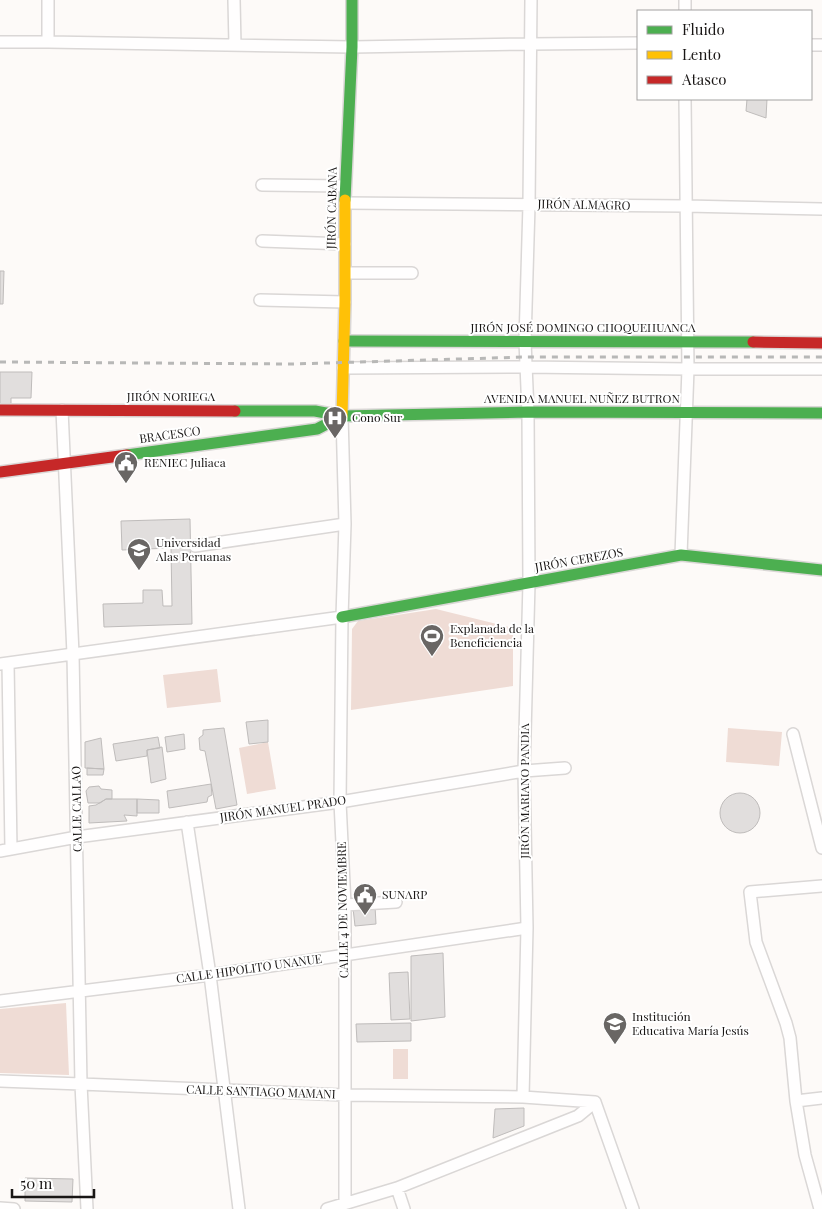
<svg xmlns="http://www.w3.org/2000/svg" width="822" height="1209" font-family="'Playfair Display',serif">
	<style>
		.green { fill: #efdcd5 }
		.building { fill: #e1dedd; stroke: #bfbcbb }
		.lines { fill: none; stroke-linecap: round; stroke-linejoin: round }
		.street-casing { stroke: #dad7d6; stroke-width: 14 }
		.fast-casing { stroke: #dad7d6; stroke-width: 14 }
		.slow-casing { stroke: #dad7d6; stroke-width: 14 }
		.jam-casing { stroke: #dad7d6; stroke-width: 14 }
		.street { stroke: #fffefe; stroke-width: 11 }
		.fast { stroke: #4caf50; stroke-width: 11 }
		.slow { stroke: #ffc107; stroke-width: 11 }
		.jam { stroke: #c62828; stroke-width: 11 }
		.rail { stroke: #b8b8b7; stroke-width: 3; stroke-dasharray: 6 6; stroke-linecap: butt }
		.labels { text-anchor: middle; stroke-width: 4; stroke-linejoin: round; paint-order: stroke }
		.street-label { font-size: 12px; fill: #191615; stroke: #fff }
		.poi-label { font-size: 12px; fill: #191615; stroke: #fff; text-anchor: start }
	</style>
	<rect width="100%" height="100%" fill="#fdfaf8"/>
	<path class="green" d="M 436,609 L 513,628 L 513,686 L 351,710 L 352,629 L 358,621 Z
		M 217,669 L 221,702 L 167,708 L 163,675 Z
		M 728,728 L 782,732 L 779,766 L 726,762 Z
		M 268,742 L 276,789 L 247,794 L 239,748 Z
		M 66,1003 L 69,1075 L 0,1073 L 0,1009 Z
		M 393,1049 L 408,1049 L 408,1079 L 393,1079 Z"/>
	<path class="building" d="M 747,99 L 767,99 L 766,118 L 746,111 Z
		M 0,271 L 4,271 L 3,304 L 0,304 Z
		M 0,372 L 32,372 L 31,398 L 11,398 L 11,404 L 0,404 Z
		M 190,519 L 192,624 L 104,627 L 103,604 L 143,603 L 143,590 L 162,590 L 163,606 L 172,606 L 171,548 L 122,550 L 121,521 Z
		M 268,720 L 268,742 L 249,744 L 246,722 Z
		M 224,728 L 237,805 L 216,809 L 205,751 L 200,750 L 199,738 L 203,735 L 203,730 Z
		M 184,734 L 185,749 L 167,752 L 165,737 Z
		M 158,737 L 160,748 L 147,750 L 147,756 L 116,761 L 113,744 Z
		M 101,738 L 104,769 L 85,768 L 85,742 Z
		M 162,747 L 166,779 L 151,783 L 147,750 Z
		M 87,768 L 104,769 L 103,775 L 87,775 Z
		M 211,784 L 212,795 L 208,797 L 207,802 L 169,808 L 167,791 Z
		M 99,786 L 101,789 L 112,790 L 112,799 L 106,799 L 100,803 L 88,803 L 86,791 L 89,787 Z
		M720 813a20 20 0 1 1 40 0a20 20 0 1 1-40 0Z
		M 106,799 L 137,799 L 137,816 L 124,815 L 127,821 L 89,823 L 89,806 L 96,805 Z
		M 137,799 L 159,800 L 159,813 L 137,813 Z
		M 375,906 L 376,924 L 355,926 L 353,908 Z
		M 443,953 L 445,1017 L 411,1021 L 411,956 Z
		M 408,972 L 410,1019 L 391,1020 L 389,973 Z
		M 411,1023 L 411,1041 L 357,1042 L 356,1024 Z
		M 524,1108 L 524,1126 L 493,1138 L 495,1109 Z
		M 25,1178 L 73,1179 L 72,1202 L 25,1201 Z"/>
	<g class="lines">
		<g class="street-casing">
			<path id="street" d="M 48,0 L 48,42
				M 234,0 L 235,45
				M 685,11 L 685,0
				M 0,42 L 48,42 L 352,47 L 530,44 L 638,43
				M 811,45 L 822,45
				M 262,185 L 345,186
				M 345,203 L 686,206 L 822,209
				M 262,241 L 345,244
				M 346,273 L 412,273
				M 260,300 L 345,302
				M 343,368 L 526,367 L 688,369 L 822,369
				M 62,410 L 73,654 L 81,1084 L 87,1209
				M 342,416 L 345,524 L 342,617 L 340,802 L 345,905 L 345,1203
				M 195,546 L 345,524
				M 681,555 L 688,369 L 685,99
				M 8,663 L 11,849
				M 0,664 L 342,617
				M 793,734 L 822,848
				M 187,822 L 210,975 L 239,1209
				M 0,851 L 77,837 L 340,802 L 524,771 L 565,768
				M 345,905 L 396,902
				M 0,1001 L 210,975 L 527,928
				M 0,1081 L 81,1084 L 344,1095 L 523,1097 L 595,1102
				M 523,1097 L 527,928 L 524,771 L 529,583 L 528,412 L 525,341 L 529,205 L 531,0
				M 796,1101 L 822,1098
				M 595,1102 L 633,1209
				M 397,1188 L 404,1209
				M 0,1208 L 14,1209
				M 327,1209 L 397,1188 L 578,1116 L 595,1102
				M 820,1209 L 805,1155 L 796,1101 L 790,1038 L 786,1023 L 756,942 L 750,892 L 822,886"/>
		</g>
		<g class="fast-casing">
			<path id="fast" d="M 345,200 L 352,47 L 352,0
				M 344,341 L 753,342
				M 235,411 L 315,411 L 342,416 L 528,412 L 822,413
				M 127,455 L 317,429 L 342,416
				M 342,617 L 681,555 L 822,570"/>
		</g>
		<g class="slow-casing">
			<path id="slow" d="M 342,416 L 345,302 L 345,200"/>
		</g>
		<g class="jam-casing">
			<path id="jam" d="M 753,342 L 822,343
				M 0,410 L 235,411
				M 0,472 L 127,455"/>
		</g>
		<use href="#street" class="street"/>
		<use href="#fast" class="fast"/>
		<use href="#slow" class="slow"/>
		<use href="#jam" class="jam"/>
		<path class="rail" d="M 0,362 L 293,364 L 526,357 L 822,357"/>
	</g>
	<defs>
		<g id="hospital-pin" transform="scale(1.25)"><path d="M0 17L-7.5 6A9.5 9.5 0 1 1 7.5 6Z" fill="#696664" stroke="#fff"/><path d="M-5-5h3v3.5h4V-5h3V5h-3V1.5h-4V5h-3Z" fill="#fff"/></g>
		<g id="civic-pin" transform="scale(1.25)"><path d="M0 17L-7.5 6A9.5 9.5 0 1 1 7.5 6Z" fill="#696664" stroke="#fff"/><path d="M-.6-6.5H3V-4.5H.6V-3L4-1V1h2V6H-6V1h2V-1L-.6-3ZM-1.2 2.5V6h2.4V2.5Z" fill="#fff"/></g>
		<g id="university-pin" transform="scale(1.25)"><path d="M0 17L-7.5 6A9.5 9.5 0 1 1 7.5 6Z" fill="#696664" stroke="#fff"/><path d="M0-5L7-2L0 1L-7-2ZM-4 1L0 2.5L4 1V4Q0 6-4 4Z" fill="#fff"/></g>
		<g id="stadium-pin" transform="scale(1.25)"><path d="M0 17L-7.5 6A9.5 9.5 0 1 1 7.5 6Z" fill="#696664" stroke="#fff"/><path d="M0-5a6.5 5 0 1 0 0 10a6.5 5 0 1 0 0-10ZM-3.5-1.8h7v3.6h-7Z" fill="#fff"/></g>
		<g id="school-pin" transform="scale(1.25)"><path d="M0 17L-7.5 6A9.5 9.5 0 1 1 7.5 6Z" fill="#696664" stroke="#fff"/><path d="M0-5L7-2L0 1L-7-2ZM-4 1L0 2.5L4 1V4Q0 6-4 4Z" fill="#fff"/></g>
	</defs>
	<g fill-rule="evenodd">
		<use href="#hospital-pin" x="335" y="418"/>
		<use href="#civic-pin" x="126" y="463"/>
		<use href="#university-pin" x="139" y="550"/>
		<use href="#stadium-pin" x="432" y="636"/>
		<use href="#civic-pin" x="365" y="895"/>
		<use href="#school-pin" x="615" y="1024"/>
	</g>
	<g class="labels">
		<g class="street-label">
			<text transform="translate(584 205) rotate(1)" y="4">JIRÓN ALMAGRO</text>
			<text transform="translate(332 208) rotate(-89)" y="4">JIRÓN CABANA</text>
			<text x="583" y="332">JIRÓN JOSÉ DOMINGO CHOQUEHUANCA</text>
			<text x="171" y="401">JIRÓN NORIEGA</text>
			<text x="582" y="403">AVENIDA MANUEL NUÑEZ BUTRON</text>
			<text transform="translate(170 435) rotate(-8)" y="4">BRACESCO</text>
			<text transform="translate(579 560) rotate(-10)" y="4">JIRÓN CEREZOS</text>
			<text transform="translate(525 791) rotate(-90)" y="4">JIRÓN MARIANO PANDIA</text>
			<text transform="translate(77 809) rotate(-91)" y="4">CALLE CALLAO</text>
			<text transform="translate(283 809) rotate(-8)" y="4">JIRÓN MANUEL PRADO</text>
			<text transform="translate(343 910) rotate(-91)" y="4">CALLE 4 DE NOVIEMBRE</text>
			<text transform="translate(249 969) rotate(-8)" y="4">CALLE HIPOLITO UNANUE</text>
			<text transform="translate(261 1092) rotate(2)" y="4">CALLE SANTIAGO MAMANI</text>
		</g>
		<g class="poi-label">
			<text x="352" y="422">Cono Sur</text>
			<text x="144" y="467">RENIEC Juliaca</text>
			<text x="156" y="547">Universidad<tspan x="156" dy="14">Alas Peruanas</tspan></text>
			<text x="450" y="633">Explanada de la<tspan x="450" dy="14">Beneficiencia</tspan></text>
			<text x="382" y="899">SUNARP</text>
			<text x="632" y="1021">Institución<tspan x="632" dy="14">Educativa María Jesús</tspan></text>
		</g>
	</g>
	<rect x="637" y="10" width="175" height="90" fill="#ffffff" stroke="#a3a2a1"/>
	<rect x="647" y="26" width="25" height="8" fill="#4caf50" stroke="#a3a2a1"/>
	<text x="682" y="35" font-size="15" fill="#191615">Fluido</text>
	<rect x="647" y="51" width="25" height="8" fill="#ffc107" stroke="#a3a2a1"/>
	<text x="682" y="60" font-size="15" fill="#191615">Lento</text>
	<rect x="647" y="76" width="25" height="8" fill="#c62828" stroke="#a3a2a1"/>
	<text x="682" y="85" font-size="15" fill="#191615">Atasco</text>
	<path d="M12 1189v8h82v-8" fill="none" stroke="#191615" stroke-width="2.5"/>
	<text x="20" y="1189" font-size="15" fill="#191615" stroke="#ffffff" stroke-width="4" paint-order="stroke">50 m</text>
</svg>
